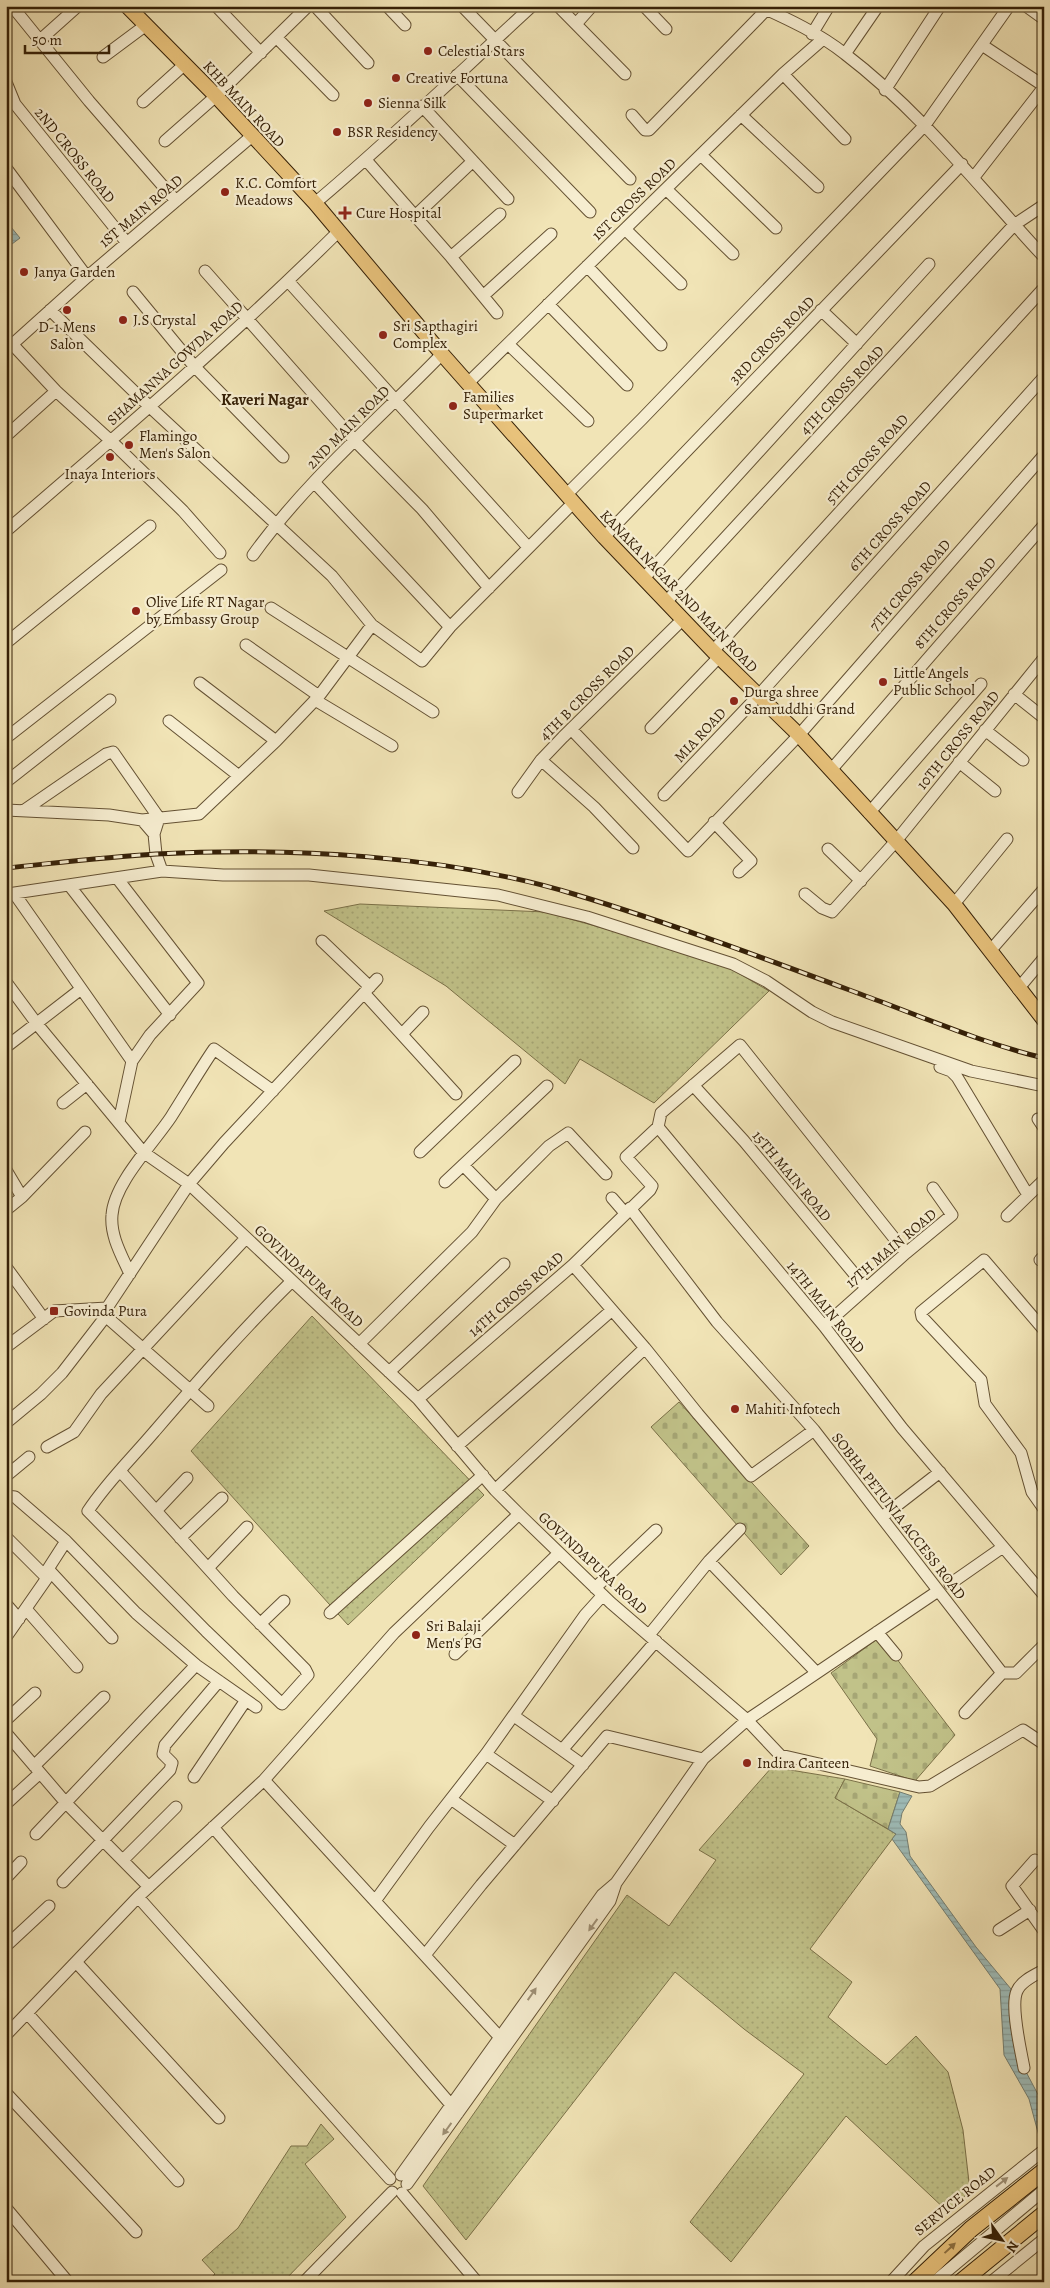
<svg xmlns="http://www.w3.org/2000/svg" width="1050" height="2288" font-family="Alegreya,serif">
	<style>
		.green { fill: url(#green-dots); stroke: #7b7148 }
		.cemetery { fill: url(#cemetery-stones); stroke: #7b7148 }
		.water { fill: url(#water-rules); stroke: #747e71 }
		.lines { fill: none; stroke-linecap: round; stroke-linejoin: round }
		.minor-casing { stroke: #645133; stroke-width: 13 }
		.major-casing { stroke: #352007; stroke-width: 16 }
		.highway-casing { stroke: #352007; stroke-width: 18 }
		.minor { stroke: #f6edd0; stroke-width: 11 }
		.major { stroke: #e8c27b; stroke-width: 14 }
		.highway { stroke: #e8c27b; stroke-width: 16 }
		.rail-casing { stroke: #352007; stroke-width: 5 }
		.rail { stroke: #f6edd0; stroke-width: 3; stroke-dasharray: 9; stroke-linecap: butt }
		.oneway { fill: #9f9176 }
		.oneway2 { fill: #8e7141 }
		.poi-dot { fill: #8f2418; stroke: #f6edd0; stroke-width: 2 }
		.labels { text-anchor: middle; stroke-width: 4.5; stroke-linejoin: round; paint-order: stroke }
		.poi-label { font-size: 15px; fill: #352007; stroke: #f6edd0; text-anchor: start }
		.street-label { font-size: 15px; fill: #352007; stroke: #f6edd0 }
		.neighbourhood-label { font-size: 16px; font-weight: bold; fill: #352007; stroke: #f6edd0 }
	</style>
	<defs>
		<pattern id="green-dots" width="8" height="8" patternUnits="userSpaceOnUse" patternTransform="scale(1.25)"><rect width="8" height="8" fill="#c1c289"/><path d="M2 2h.1M6 6h.1" fill="none" stroke="#a6a675" stroke-width="1.8" stroke-linecap="round"/></pattern>
		<pattern id="cemetery-stones" width="16" height="16" patternUnits="userSpaceOnUse" patternTransform="scale(1.25)"><rect width="16" height="16" fill="#c1c289"/><path d="M2 7V4a2 2 0 0 1 4 0v3zM10 15v-3a2 2 0 0 1 4 0v3z" fill="#a6a675"/></pattern>
		<pattern id="water-rules" width="6" height="5" patternUnits="userSpaceOnUse" patternTransform="scale(1.25)"><rect width="6" height="5" fill="#9ebcb8"/><path d="M0 2.5h6" fill="none" stroke="#89a19d"/></pattern>
	</defs>
	<rect width="100%" height="100%" fill="#f1e4b6"/>
	<filter id="stains"><feTurbulence type="fractalNoise" baseFrequency=".004" numOctaves="4"/><feColorMatrix values="0 0 0 0 .2 0 0 0 0 .09 0 0 0 0 .02 0 0 0 .5 -.17"/></filter>
	<radialGradient id="worn" r=".72"><stop offset=".6" stop-color="#630" stop-opacity="0"/><stop offset="1" stop-color="#630" stop-opacity=".3"/></radialGradient>
	<path class="green" d="M 360,904 L 545,912 L 714,959 L 769,991 L 654,1103 L 580,1059 L 565,1084 L 446,986 L 324,911 Z
		M 312,1316 L 484,1495 L 348,1625 L 191,1451 Z
		M 772,1767 L 845,1779 L 835,1798 L 896,1834 L 810,1949 L 852,1982 L 828,2017 L 886,2065 L 916,2036 L 948,2072 L 963,2130 L 970,2191 L 948,2212 L 846,2116 L 731,2262 L 690,2222 L 804,2074 L 744,2029 L 675,1972 L 466,2240 L 423,2186 L 627,1895 L 669,1926 L 716,1860 L 699,1850 Z
		M 321,2124 L 334,2139 L 305,2164 L 346,2217 L 283,2282 L 206,2282 L 215,2274 L 202,2260 L 238,2228 L 291,2146 L 307,2146 Z"/>
	<path class="cemetery" d="M 679,1402 L 809,1546 L 781,1575 L 651,1427 Z
		M 880,1637 L 955,1735 L 915,1781 L 870,1766 L 877,1739 L 831,1673 Z
		M 845,1779 L 900,1792 L 888,1829 L 835,1798 Z"/>
	<path class="water" d="M 6,221 L 20,238 L 8,247 L 6,244 Z
		M 900,1792 L 912,1796 L 902,1813 L 900,1824 L 906,1832 L 910,1856 L 976,1947 L 1011,1989 L 1016,2053 L 1042,2102 L 1044,2139 L 1040,2140 L 1029,2099 L 1004,2055 L 1000,1989 L 892,1839 L 896,1834 L 888,1829 Z"/>
	<g class="lines">
		<g class="minor-casing">
			<path id="minor" d="M 12,6 L 89,101 L 176,201
				M 216,6 L 261,53
				M 315,6 L 368,63
				M 387,6 L 405,25
				M 462,6 L 630,179
				M 558,6 L 625,74
				M 644,6 L 666,29
				M 759,6 C 788,19 820,34 845,54 C 921,112 979,187 1044,257
				M 1026,6 L 1044,19
				M 576,24 L 592,6
				M 812,34 L 829,6
				M 277,38 L 333,95
				M 40,40 L 78,6
				M 982,45 L 1044,86
				M 845,54 L 878,6
				M 103,57 L 146,25
				M 783,74 L 845,139
				M 457,75 L 590,212
				M 6,82 L 15,104 L 127,243
				M 885,90 L 940,6
				M 143,102 L 185,64
				M 422,106 L 508,199
				M 632,115 L 645,130 L 649,130 L 770,6
				M 741,115 L 818,187
				M 165,141 L 216,96 L 308,6
				M 701,155 L 776,228
				M 366,160 L 451,257 L 497,313
				M 6,168 L 87,277
				M 974,177 L 1044,87
				M 666,189 L 733,254
				M 315,203 C 390,140 460,72 532,6
				M 415,216 L 473,161
				M 625,229 L 681,284
				M 451,257 L 500,214
				M 587,266 L 661,345
				M 205,271 L 356,442 L 422,509 L 489,588
				M 288,281 L 528,547
				M 133,292 L 194,366 L 283,457
				M 483,296 L 551,234
				M 548,304 L 627,385
				M 50,310 L 150,407 L 332,576 L 372,625 L 422,661 L 450,627 L 573,503
				M 821,310 L 857,344
				M 508,344 L 588,421
				M 13,345 L 56,391 L 111,441 L 183,511 L 220,553
				M 6,350 L 87,277 L 252,136
				M 468,383 L 783,74 L 823,39
				M 6,436 L 56,391
				M 314,482 L 450,627
				M 566,495 L 642,419 L 925,125 L 1009,6
				M 6,531 C 119,434 232,337 338,232
				M 604,537 L 962,164
				M 253,555 C 306,481 379,419 442,354
				M 644,578 L 929,264
				M 666,602 L 1014,225 L 1044,205
				M 271,608 L 433,712
				M 6,643 L 150,526
				M 246,645 L 319,696
				M 713,651 L 1044,288
				M 200,683 L 276,741
				M 1014,694 L 1044,718
				M 315,700 L 392,746
				M 169,721 L 239,776
				M 651,728 L 719,657
				M 571,729 L 688,851 L 799,735 L 1044,455
				M 985,730 L 1023,760
				M 6,738 L 221,570
				M 541,760 L 594,807 L 633,848
				M 959,762 L 995,791
				M 831,770 L 1044,525
				M 6,782 L 110,700
				M 518,792 L 541,760 L 563,737 L 683,619
				M 664,795 L 758,696 L 1044,377
				M 6,810 L 109,815 L 142,820 L 199,814 L 276,741 L 319,696 L 372,625
				M 23,811 L 106,754 L 113,752 L 159,818 L 154,834 L 142,820
				M 869,813 L 981,684
				M 714,822 L 751,861 L 739,872
				M 828,849 L 861,881
				M 162,871 L 223,875 L 309,875 L 498,895 L 587,917 L 733,964 L 766,981 L 812,1012 L 832,1022 L 971,1071 L 1044,1086
				M 117,878 L 198,983 L 150,1035 L 132,1061
				M 69,885 L 170,1015
				M 14,893 L 132,1061 L 119,1122
				M 8,894 L 162,871 L 156,854 L 154,834
				M 805,894 L 822,908 L 832,912 L 896,841 L 1044,658
				M 954,904 L 1007,839
				M 322,941 L 370,987
				M 990,951 L 1044,889
				M 6,982 L 37,1024 L 143,1152 L 189,1184 L 418,1399 L 495,1490 L 519,1514 L 611,1603 L 747,1720 L 780,1755 L 919,1787 L 930,1786 L 1023,1730 L 1044,1744
				M 1018,989 L 1044,958
				M 364,993 L 456,1094
				M 402,1034 L 423,1012
				M 6,1047 L 81,989
				M 940,1067 L 951,1071 L 957,1077 L 1028,1195
				M 693,1085 L 744,1141 L 866,1288
				M 63,1103 L 87,1084
				M 1038,1119 L 1044,1128
				M 658,1127 L 661,1113 L 740,1045 L 906,1253
				M 420,1152 L 515,1061
				M 463,1165 L 496,1199
				M 6,1170 L 22,1197
				M 445,1182 L 547,1086
				M 612,1198 L 625,1213
				M 630,1208 L 717,1322 L 814,1430
				M 6,1210 L 22,1197 L 85,1132
				M 1007,1216 L 1044,1180
				M 1040,1260 L 1044,1256
				M 573,1265 L 645,1348
				M 6,1267 L 44,1319
				M 130,1274 C 122,1256 110,1236 112,1215 C 114,1183 153,1144 171,1117 C 185,1095 199,1071 214,1049 L 273,1091
				M 101,1312 L 208,1406
				M 824,1326 L 906,1253 L 952,1215 L 933,1188
				M 1044,1330 L 984,1260 L 921,1312 L 922,1317 L 981,1380 L 985,1404 L 1021,1453 L 1032,1492 L 1044,1509
				M 359,1344 L 472,1232 L 496,1199 L 549,1146 L 568,1133 L 606,1174
				M 6,1347 L 54,1311 L 107,1308 L 189,1184 L 224,1143 L 377,979
				M 389,1372 L 504,1264
				M 418,1399 L 573,1265 L 650,1190 L 652,1186 L 626,1157 L 658,1127 L 824,1326 L 902,1428 L 1044,1595
				M 6,1423 L 41,1394 L 62,1373 L 106,1316
				M 457,1446 L 612,1310
				M 47,1447 L 74,1432 L 101,1394 L 246,1238
				M 120,1471 L 233,1596 L 305,1669 L 308,1675 L 282,1704 L 206,1631 L 88,1511 C 107,1482 132,1458 154,1432 C 199,1380 243,1329 292,1281
				M 6,1476 L 29,1457
				M 495,1490 L 645,1348 L 698,1414 L 751,1476 L 814,1430 L 1002,1673 L 1016,1673 L 1044,1645
				M 6,1496 L 15,1497 L 66,1541 L 136,1613 L 196,1665
				M 156,1511 L 187,1478
				M 882,1517 L 940,1472
				M 6,1537 L 47,1578
				M 180,1538 L 222,1498
				M 709,1561 L 740,1529
				M 208,1568 L 247,1527
				M 48,1569 L 112,1638
				M 950,1584 L 1003,1547
				M 595,1588 L 656,1530
				M 6,1604 L 19,1619
				M 26,1609 L 77,1667
				M 330,1613 L 483,1475
				M 260,1624 L 284,1601
				M 877,1632 L 896,1655
				M 649,1635 L 709,1561 L 816,1672
				M 6,1637 L 47,1578 L 48,1569 L 66,1541
				M 455,1654 L 559,1553
				M 965,1713 L 1002,1673
				M 514,1716 L 562,1750 L 656,1641
				M 6,1720 L 35,1693
				M 6,1733 L 66,1803 L 149,1887
				M 562,1750 L 583,1765
				M 486,1754 L 553,1801
				M 34,1766 L 104,1697
				M 194,1777 L 246,1700
				M 264,1780 L 506,2044
				M 451,1799 L 515,1845
				M 6,1804 L 40,1773
				M 213,1827 L 458,2113
				M 36,1834 L 196,1665 L 256,1707
				M 123,1860 L 176,1807
				M 1035,1860 L 1012,1886 L 1044,1931
				M 6,1878 L 21,1862
				M 63,1882 L 170,1770 L 172,1763 L 163,1754 L 165,1745 L 219,1681
				M 138,1897 L 390,2179
				M 375,1901 L 429,1827 L 486,1754 L 585,1615 L 603,1595
				M 999,1930 L 1030,1910
				M 6,1946 L 49,1906
				M 425,1955 L 481,1885 L 607,1736 L 703,1759
				M 76,1962 L 219,2118
				M 27,2013 L 178,2181
				M 6,2035 L 138,1897 L 264,1780 L 394,1633 L 519,1514
				M 1024,2068 C 1021,2051 1010,2006 1017,1991 C 1021,1981 1035,1975 1044,1970
				M 6,2093 L 136,2232
				M 401,2175 L 602,1895 L 616,1883
				M 407,2184 L 610,1901 L 616,1883 L 703,1759 L 747,1720 L 938,1591
				M 402,2193 L 477,2282
				M 6,2208 L 68,2282
				M 304,2282 L 392,2192
				M 891,2282 L 924,2246 L 1044,2150
				M 934,2282 L 1044,2190
				M 991,2282 L 1044,2239"/>
		</g>
		<g class="major-casing">
			<path id="major" d="M 127,6 L 216,96 L 315,203 L 442,354 L 604,537 L 713,651 L 799,735 L 954,904 L 1044,1020"/>
		</g>
		<g class="highway-casing">
			<path id="highway" d="M 915,2282 L 971,2229 L 1044,2171
				M 961,2282 L 1044,2214"/>
		</g>
		<use href="#minor" class="minor"/>
		<use href="#major" class="major"/>
		<use href="#highway" class="highway"/>
		<g class="rail-casing">
			<path id="rail" d="M 6,868 C 56,863 106,857 156,854 C 290,847 448,855 577,895 C 676,925 774,962 871,998 C 928,1019 985,1044 1044,1058"/>
		</g>
		<use href="#rail" class="rail"/>
	</g>
	<defs><path id="oneway-solid" d="M-6-.8H1V-3.2L6.5 0L1 3.2V.8H-6Z" transform="scale(1.25)"/></defs>
	<g class="oneway">
		<use href="#oneway-solid" transform="translate(593 1925) rotate(126)"/>
		<use href="#oneway-solid" transform="translate(532 1994) rotate(-55)"/>
		<use href="#oneway-solid" transform="translate(447 2129) rotate(126)"/>
		<use href="#oneway-solid" transform="translate(1002 2182) rotate(-38)"/>
	</g>
	<use class="oneway2" href="#oneway-solid" transform="translate(950 2248) rotate(-43)"/>
	<g class="poi-dot">
		<circle cx="428" cy="51" r="5"/>
		<circle cx="396" cy="78" r="5"/>
		<circle cx="368" cy="103" r="5"/>
		<circle cx="337" cy="132" r="5"/>
		<circle cx="225" cy="192" r="5"/>
		<path d="M342.5 205.5h5v5h5v5h-5v5h-5v-5h-5v-5h5z"/>
		<circle cx="24" cy="272" r="5"/>
		<circle cx="67" cy="310" r="5"/>
		<circle cx="123" cy="320" r="5"/>
		<circle cx="383" cy="335" r="5"/>
		<circle cx="453" cy="406" r="5"/>
		<circle cx="129" cy="445" r="5"/>
		<circle cx="110" cy="457" r="5"/>
		<circle cx="136" cy="611" r="5"/>
		<circle cx="883" cy="682" r="5"/>
		<circle cx="734" cy="701" r="5"/>
		<rect x="49" y="1306" width="10" height="10" rx="2.5"/>
		<circle cx="735" cy="1409" r="5"/>
		<circle cx="416" cy="1635" r="5"/>
		<circle cx="747" cy="1763" r="5"/>
	</g>
	<g class="labels">
		<g class="poi-label">
			<text x="438" y="56">Celestial Stars</text>
			<text x="406" y="83">Creative Fortuna</text>
			<text x="378" y="108">Sienna Silk</text>
			<text x="347" y="137">BSR Residency</text>
			<text x="235" y="188">K.C. Comfort<tspan x="235" dy="17">Meadows</tspan></text>
			<text x="356" y="218">Cure Hospital</text>
			<text x="34" y="277">Janya Garden</text>
			<text x="133" y="325">J.S Crystal</text>
			<text x="393" y="331">Sri Sapthagiri<tspan x="393" dy="17">Complex</tspan></text>
			<text x="67" y="332" text-anchor="middle">D-1 Mens<tspan x="67" dy="17">Salon</tspan></text>
			<text x="463" y="402">Families<tspan x="463" dy="17">Supermarket</tspan></text>
			<text x="139" y="441">Flamingo<tspan x="139" dy="17">Men's Salon</tspan></text>
			<text x="110" y="479" text-anchor="middle">Inaya Interiors</text>
			<text x="146" y="607">Olive Life RT Nagar<tspan x="146" dy="17">by Embassy Group</tspan></text>
			<text x="893" y="678">Little Angels<tspan x="893" dy="17">Public School</tspan></text>
			<text x="744" y="697">Durga shree<tspan x="744" dy="17">Samruddhi Grand</tspan></text>
			<text x="64" y="1316">Govinda Pura</text>
			<text x="745" y="1414">Mahiti Infotech</text>
			<text x="426" y="1631">Sri Balaji<tspan x="426" dy="17">Men's PG</tspan></text>
			<text x="757" y="1768">Indira Canteen</text>
		</g>
		<g class="street-label">
			<text transform="translate(244 104) rotate(47)" y="5">KHB MAIN ROAD</text>
			<text transform="translate(75 155) rotate(51)" y="5">2ND CROSS ROAD</text>
			<text transform="translate(634 199) rotate(-44)" y="5">1ST CROSS ROAD</text>
			<text transform="translate(141 211) rotate(-40)" y="5">1ST MAIN ROAD</text>
			<text transform="translate(772 340) rotate(-46)" y="5">3RD CROSS ROAD</text>
			<text transform="translate(175 363) rotate(-42)" y="5">SHAMANNA GOWDA ROAD</text>
			<text transform="translate(842 390) rotate(-47)" y="5">4TH CROSS ROAD</text>
			<text transform="translate(348 427) rotate(-45)" y="5">2ND MAIN ROAD</text>
			<text transform="translate(867 459) rotate(-48)" y="5">5TH CROSS ROAD</text>
			<text transform="translate(890 526) rotate(-48)" y="5">6TH CROSS ROAD</text>
			<text transform="translate(910 585) rotate(-49)" y="5">7TH CROSS ROAD</text>
			<text transform="translate(679 591) rotate(46)" y="5">KANAKA NAGAR 2ND MAIN ROAD</text>
			<text transform="translate(955 603) rotate(-49)" y="5">8TH CROSS ROAD</text>
			<text transform="translate(587 693) rotate(-45)" y="5">4TH B CROSS ROAD</text>
			<text transform="translate(700 735) rotate(-47)" y="5">MIA ROAD</text>
			<text transform="translate(958 740) rotate(-51)" y="5">10TH CROSS ROAD</text>
			<text transform="translate(792 1176) rotate(50)" y="5">15TH MAIN ROAD</text>
			<text transform="translate(891 1248) rotate(-40)" y="5">17TH MAIN ROAD</text>
			<text transform="translate(309 1276) rotate(43)" y="5">GOVINDAPURA ROAD</text>
			<text transform="translate(516 1294) rotate(-41)" y="5">14TH CROSS ROAD</text>
			<text transform="translate(826 1307) rotate(51)" y="5">14TH MAIN ROAD</text>
			<text transform="translate(899 1516) rotate(52)" y="5">SOBHA PETUNIA ACCESS ROAD</text>
			<text transform="translate(593 1563) rotate(43)" y="5">GOVINDAPURA ROAD</text>
			<text transform="translate(955 2201) rotate(-39)" y="5">SERVICE ROAD</text>
		</g>
		<g class="neighbourhood-label">
			<text x="265" y="405">Kaveri Nagar</text>
		</g>
	</g>
	<rect width="1050" height="2288" fill="none" stroke="#f1e4b6" stroke-width="25"/>
	<rect x="8" y="8" width="1035" height="2273" fill="none" stroke="#352007" stroke-width="2.5"/>
	<rect x="12" y="12" width="1025" height="2263" fill="none" stroke="#352007"/>
	<g transform="translate(1002 2240) rotate(123)" stroke="#f6edd0" stroke-width="4" paint-order="stroke">
	<path d="M0-4L9 19L0 12L-9 19Z" fill="#352007"/>
	<text y="-8" font-size="14" font-weight="bold" text-anchor="middle" fill="#352007">N</text>
	</g>
	<path d="M25 45v8h84v-8" fill="none" stroke="#352007" stroke-width="2.5"/>
	<text x="32" y="45" font-size="15" fill="#352007" stroke="#f6edd0" stroke-width="4" paint-order="stroke">50 m</text>
	<rect width="100%" height="100%" filter="url(#stains)"/>
	<rect width="100%" height="100%" fill="url(#worn)"/>
</svg>
